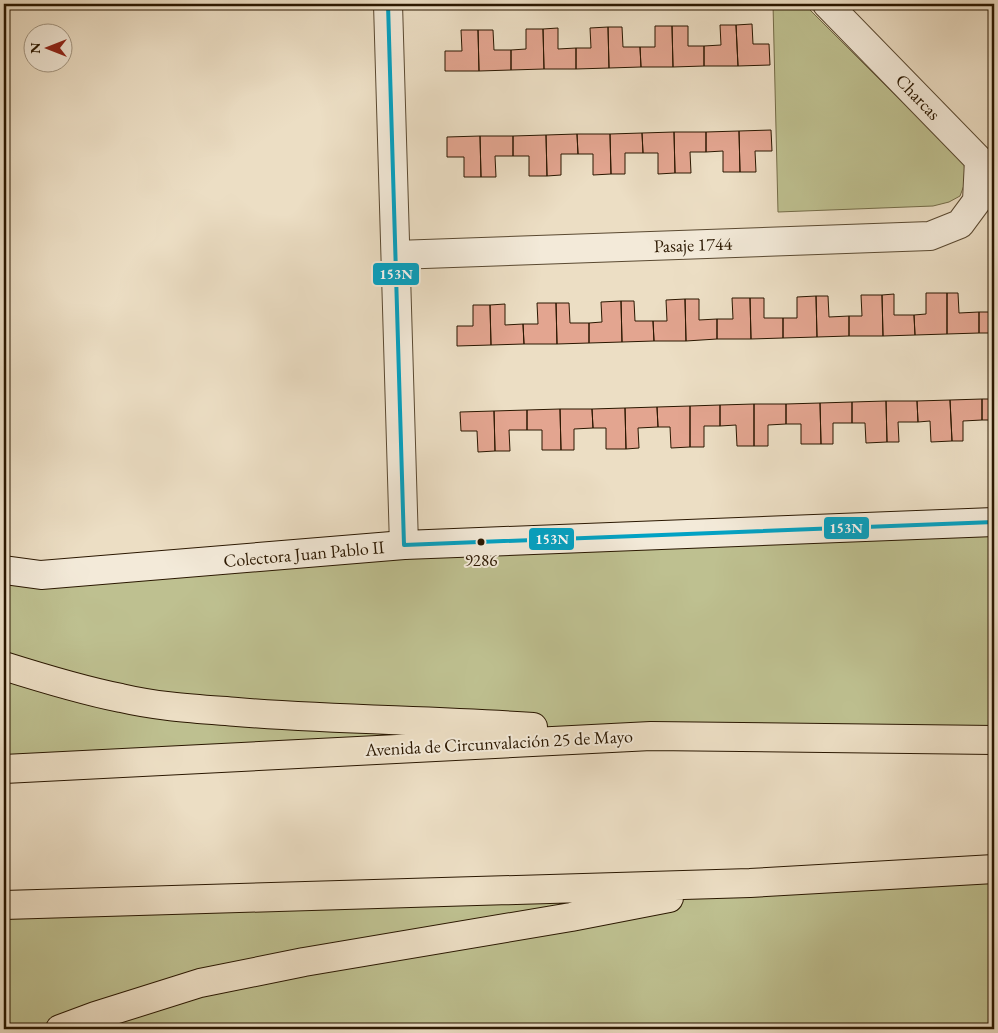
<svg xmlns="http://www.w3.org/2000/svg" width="998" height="1033" font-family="'EB Garamond',serif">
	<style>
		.green { fill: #bec090; stroke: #746c48 }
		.building { fill: #e3a590; stroke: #2a1700 }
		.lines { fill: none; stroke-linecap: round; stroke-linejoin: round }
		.street-casing { stroke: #5a4931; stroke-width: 30 }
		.secondary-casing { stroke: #2a1700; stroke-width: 30 }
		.highway-casing { stroke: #2a1700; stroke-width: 30 }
		.street { stroke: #f3ead9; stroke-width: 28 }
		.secondary { stroke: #f3ead9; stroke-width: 28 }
		.highway { stroke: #ecdec4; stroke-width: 28 }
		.bus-1-casing { stroke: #f3ead9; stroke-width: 8 }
		.bus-1 { stroke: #02a2c4; stroke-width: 4 }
		.bus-dot { fill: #2a1700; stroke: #f3ead9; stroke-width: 2 }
		.labels { text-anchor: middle; stroke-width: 4; stroke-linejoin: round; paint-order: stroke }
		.bus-label { font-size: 17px; fill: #2a1700; stroke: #f3ead9 }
		.street-label { font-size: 18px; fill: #2a1700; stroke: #f3ead9 }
		.line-badge { stroke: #f3ead9; stroke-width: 2 }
		.badge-label { font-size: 14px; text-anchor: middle; font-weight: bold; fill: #fff }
	</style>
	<rect width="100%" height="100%" fill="#ecdec4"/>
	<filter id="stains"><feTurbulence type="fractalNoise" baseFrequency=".004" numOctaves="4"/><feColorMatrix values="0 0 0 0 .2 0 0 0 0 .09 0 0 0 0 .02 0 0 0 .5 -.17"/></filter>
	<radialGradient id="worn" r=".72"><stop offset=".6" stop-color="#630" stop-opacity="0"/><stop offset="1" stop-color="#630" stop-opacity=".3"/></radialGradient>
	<path class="green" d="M 773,4 L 804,4 L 964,164 L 966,180 L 960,196 L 949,202 L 933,206 L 778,212 Z
		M 994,522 L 994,740 L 651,736 L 4,769 L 4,570 Z
		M 994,869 L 994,1029 L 4,1029 L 4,905 Z"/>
	<path class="building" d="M 752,24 L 753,44 L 769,44 L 770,65 L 738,66 L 736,25 Z
		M 720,25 L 736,25 L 738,66 L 704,66 L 704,46 L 721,45 Z
		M 655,26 L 672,26 L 673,67 L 641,67 L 640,47 L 655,47 Z
		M 672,26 L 688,26 L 688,46 L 704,46 L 704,66 L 673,67 Z
		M 608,27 L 622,27 L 623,47 L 640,47 L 641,67 L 609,68 Z
		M 608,27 L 609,68 L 576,69 L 576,48 L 591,48 L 590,28 Z
		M 558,28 L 558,49 L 576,48 L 576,69 L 544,69 L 543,29 Z
		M 526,29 L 543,29 L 544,69 L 511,70 L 511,50 L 526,49 Z
		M 461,30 L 478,30 L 479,71 L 445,71 L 445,51 L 462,51 Z
		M 478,30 L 493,30 L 494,50 L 511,50 L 511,70 L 479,71 Z
		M 771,130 L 772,151 L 755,151 L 756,172 L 740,172 L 739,131 Z
		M 739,131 L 740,172 L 723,172 L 723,151 L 706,152 L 706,132 Z
		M 674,132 L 706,132 L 706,152 L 690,152 L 691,173 L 675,173 Z
		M 674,132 L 675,173 L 658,174 L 658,153 L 643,153 L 642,133 Z
		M 642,133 L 643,153 L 625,153 L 625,174 L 611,174 L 610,134 Z
		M 577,134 L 610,134 L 611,174 L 593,175 L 593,154 L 578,154 Z
		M 577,134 L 578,154 L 561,154 L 561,175 L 547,176 L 546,135 Z
		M 546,135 L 547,176 L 529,176 L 529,156 L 513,156 L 513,136 Z
		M 480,136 L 513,136 L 513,156 L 495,156 L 496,177 L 481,177 Z
		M 480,136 L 481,177 L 464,177 L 464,157 L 447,157 L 447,137 Z
		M 990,292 L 994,292 L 994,333 L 979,333 L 979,312 L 991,312 Z
		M 926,293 L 947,293 L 947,334 L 915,335 L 914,315 L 926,314 Z
		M 947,293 L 958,293 L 959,313 L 979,312 L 979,333 L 947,334 Z
		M 894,294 L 894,315 L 914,315 L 915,335 L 883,336 L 882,295 Z
		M 861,295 L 882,295 L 883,336 L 849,336 L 849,316 L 862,316 Z
		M 816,296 L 817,337 L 783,338 L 783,318 L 797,318 L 797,297 Z
		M 816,296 L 828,296 L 829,317 L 849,316 L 849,336 L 817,337 Z
		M 732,298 L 750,298 L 751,339 L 717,339 L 717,319 L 733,319 Z
		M 750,298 L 764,298 L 764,318 L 783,318 L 783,338 L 751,339 Z
		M 685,299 L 699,299 L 699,320 L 717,319 L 717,339 L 686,341 Z
		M 685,299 L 686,341 L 654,341 L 653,321 L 667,321 L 666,300 Z
		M 621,301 L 622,342 L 589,343 L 589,323 L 602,322 L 601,302 Z
		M 621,301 L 634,301 L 635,321 L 653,321 L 654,341 L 622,342 Z
		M 537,303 L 556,303 L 557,344 L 524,344 L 523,324 L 538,324 Z
		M 556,303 L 569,303 L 570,323 L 589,323 L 589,343 L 557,344 Z
		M 505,304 L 505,325 L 523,324 L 524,344 L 491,345 L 490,305 Z
		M 473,305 L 490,305 L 491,345 L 457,346 L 457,326 L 473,326 Z
		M 982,399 L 994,399 L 994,420 L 982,420 Z
		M 982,399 L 982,420 L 963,421 L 963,441 L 952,441 L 950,400 Z
		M 950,400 L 952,441 L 931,442 L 930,421 L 918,422 L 917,401 Z
		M 886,401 L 917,401 L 918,422 L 898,422 L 899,442 L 887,442 Z
		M 886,401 L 887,442 L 866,443 L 865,423 L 852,423 L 852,402 Z
		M 852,402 L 852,423 L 833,423 L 833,444 L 821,444 L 820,403 Z
		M 820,403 L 821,444 L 801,444 L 801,424 L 786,424 L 786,404 Z
		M 754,404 L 786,404 L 786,424 L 768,425 L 768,446 L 754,446 Z
		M 754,404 L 754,446 L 737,446 L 736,425 L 720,426 L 720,405 Z
		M 720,405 L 720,426 L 704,426 L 704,447 L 690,447 L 690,406 Z
		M 690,406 L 690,447 L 671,448 L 670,427 L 658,427 L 657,407 Z
		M 657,407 L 658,427 L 638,428 L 639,448 L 626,449 L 625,408 Z
		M 625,408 L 626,449 L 606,449 L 606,428 L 593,428 L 592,409 Z
		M 560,409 L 592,409 L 593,428 L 574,429 L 574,450 L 561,450 Z
		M 560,409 L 561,450 L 542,450 L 542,430 L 527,430 L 527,410 Z
		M 527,410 L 527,430 L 509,430 L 510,451 L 495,451 L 494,411 Z
		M 494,411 L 495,451 L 478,452 L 477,431 L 461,431 L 460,412 Z"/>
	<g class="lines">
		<g class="street-casing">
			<path id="street" d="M 388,4 L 404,545
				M 396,255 L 930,236 L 960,224 L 977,201 L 979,160 L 827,4"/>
		</g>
		<g class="secondary-casing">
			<path id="secondary" d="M 4,570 L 41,575 L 404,545 L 994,522"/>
		</g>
		<g class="highway-casing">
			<path id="highway" d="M 4,666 C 42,678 81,690 121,698 C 159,707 199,709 237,712 C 336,720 434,720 533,727
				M 4,769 L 651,736 L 994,740
				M 4,905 L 750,883 L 994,869
				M 60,1029 L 95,1016 L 200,983 L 304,962 L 571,917 L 669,898"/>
		</g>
		<use href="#street" class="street"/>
		<use href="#secondary" class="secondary"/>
		<use href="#highway" class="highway"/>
		<g class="bus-1-casing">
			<path id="bus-1" d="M 388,4 L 404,545
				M 404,545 L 994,522"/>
		</g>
		<use href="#bus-1" class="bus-1"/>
	</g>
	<circle class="bus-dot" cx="481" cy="542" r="4.5"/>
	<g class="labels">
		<g class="bus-label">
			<text x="481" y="566">9286</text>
		</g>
		<g class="street-label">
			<text transform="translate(918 97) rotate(46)" y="6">Charcas</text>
			<text transform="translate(693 245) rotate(-2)" y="6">Pasaje 1744</text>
			<text transform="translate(304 554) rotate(-5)" y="6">Colectora Juan Pablo II</text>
			<text transform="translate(499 743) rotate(-3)" y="6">Avenida de Circunvalación 25 de Mayo</text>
		</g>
	</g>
	<g class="line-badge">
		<rect x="372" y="262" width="48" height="24" rx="5" fill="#02a2c4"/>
		<rect x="823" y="516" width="47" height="24" rx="5" fill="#02a2c4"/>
		<rect x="528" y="527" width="47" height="24" rx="5" fill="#02a2c4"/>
	</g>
	<g class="badge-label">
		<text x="396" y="279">153N</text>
		<text x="846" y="533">153N</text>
		<text x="552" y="544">153N</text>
	</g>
	<rect width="998" height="1033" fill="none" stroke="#ecdec4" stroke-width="20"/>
	<rect x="5" y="5" width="988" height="1023" fill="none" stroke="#2a1700" stroke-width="2.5"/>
	<rect x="10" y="10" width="978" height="1013" fill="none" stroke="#2a1700"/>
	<g transform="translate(48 48) rotate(270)"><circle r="24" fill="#f3ead9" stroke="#a39682"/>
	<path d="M0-4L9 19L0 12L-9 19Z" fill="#8f2418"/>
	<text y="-8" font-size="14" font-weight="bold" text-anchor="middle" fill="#2a1700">N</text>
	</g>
	<rect width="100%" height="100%" filter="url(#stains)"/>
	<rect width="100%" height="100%" fill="url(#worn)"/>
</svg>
